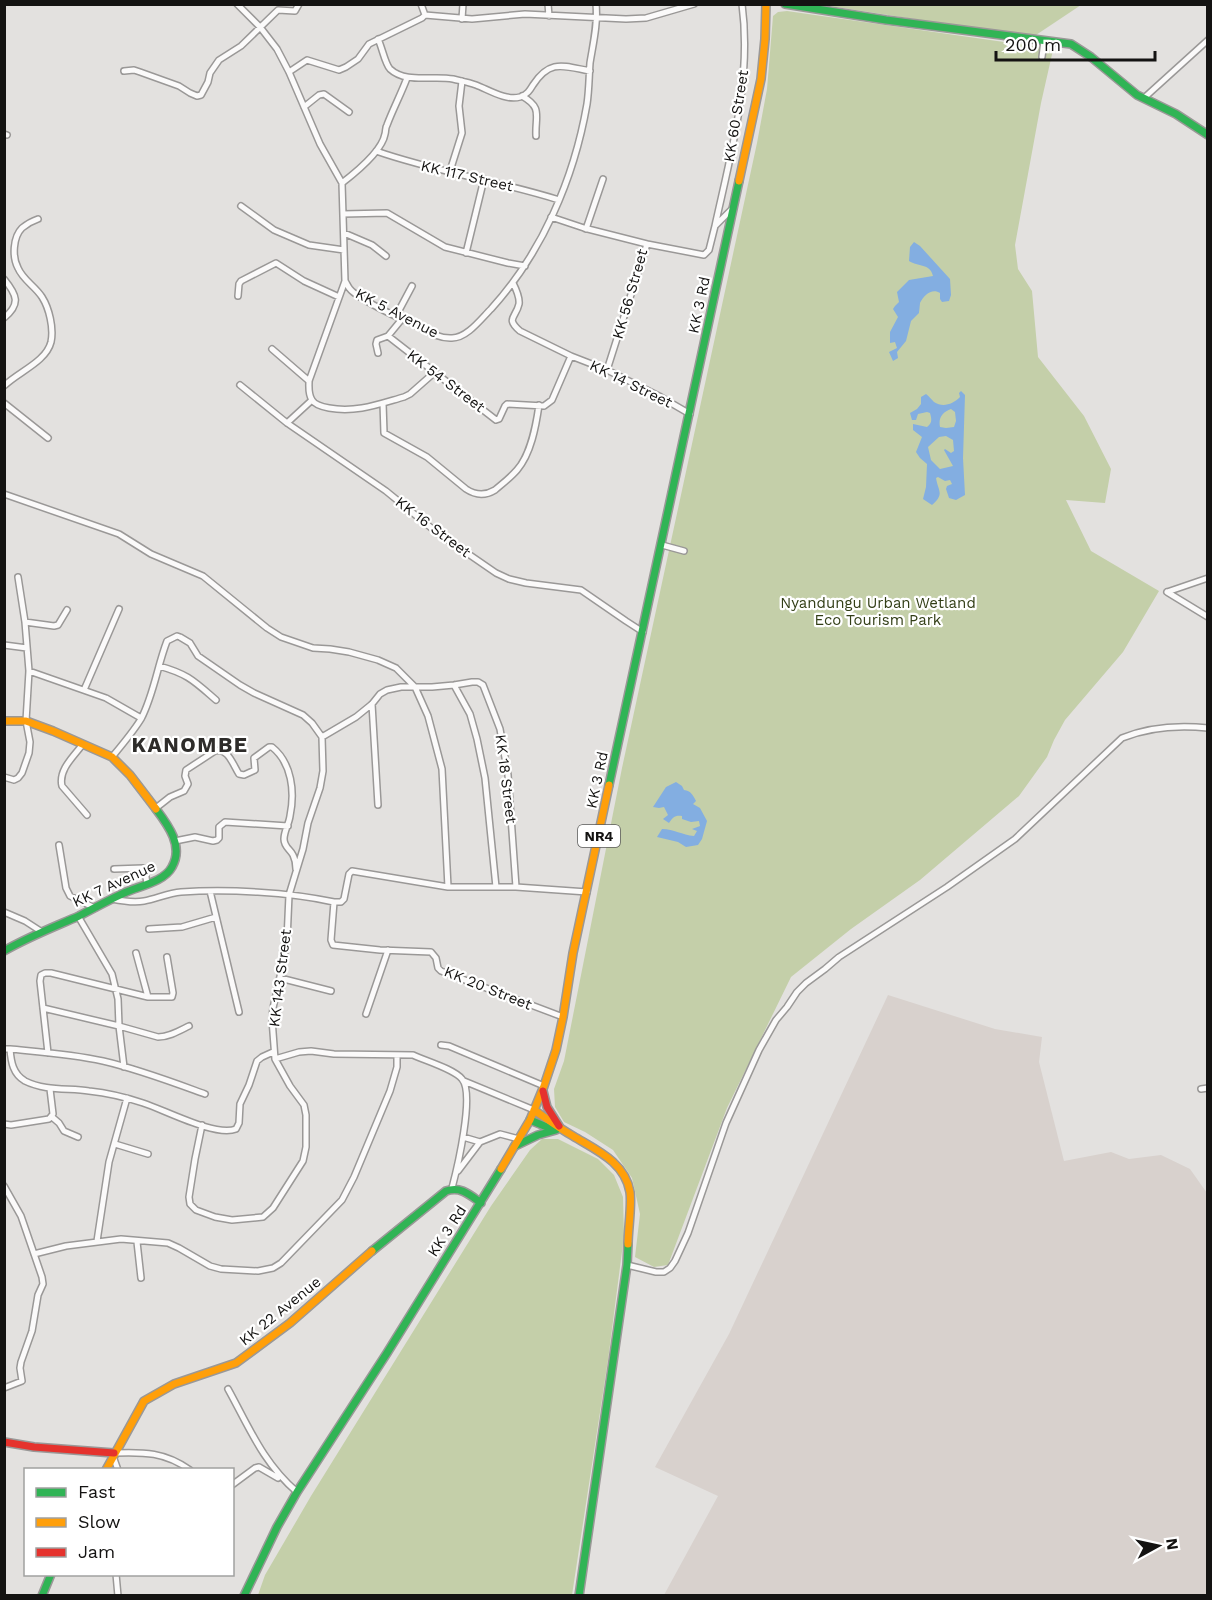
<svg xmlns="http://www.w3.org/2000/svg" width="1212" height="1600" font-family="'Work Sans',sans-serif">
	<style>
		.built { fill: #d8d1cd }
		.green { fill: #c4cfa9 }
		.water { fill: #83aee1; fill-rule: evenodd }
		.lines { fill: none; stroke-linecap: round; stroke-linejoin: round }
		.street-casing { stroke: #9a9897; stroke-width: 8 }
		.fast-casing { stroke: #9a9897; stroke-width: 10 }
		.slow-casing { stroke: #9a9897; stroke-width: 10 }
		.jam-casing { stroke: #9a9897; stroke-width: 10 }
		.street { stroke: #fbfafa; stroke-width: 5 }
		.fast { stroke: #30b455; stroke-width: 7 }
		.slow { stroke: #ff9f0a; stroke-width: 7 }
		.jam { stroke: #e5322d; stroke-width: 7 }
		.labels { text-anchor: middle; stroke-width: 4.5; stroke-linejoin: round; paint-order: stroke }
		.shield { fill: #fff; stroke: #5a5a59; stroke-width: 1.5 }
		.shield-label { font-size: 14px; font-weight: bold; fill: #141312 }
		.street-label { font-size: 15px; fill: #141312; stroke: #fff }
		.park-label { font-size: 15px; fill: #323e16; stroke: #fff }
		.district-label { font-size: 21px; font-weight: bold; letter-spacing: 1.5px; fill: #2e2c2a; stroke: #fff }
	</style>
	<rect width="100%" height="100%" fill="#e3e1df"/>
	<path class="built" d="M 888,995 L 995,1029 L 1042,1037 L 1039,1062 L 1064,1161 L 1111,1152 L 1129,1159 L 1161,1155 L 1190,1169 L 1207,1193 L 1207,1595 L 664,1595 L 718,1496 L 655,1467 L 729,1334 Z"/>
	<path class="green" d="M 823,5 L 1081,5 L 1036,35 L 940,23 Z
		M 787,11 L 1039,47 L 1053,50 L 1041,103 L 1015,245 L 1018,269 L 1032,291 L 1038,357 L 1084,416 L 1111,469 L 1105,503 L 1066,500 L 1091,551 L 1159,591 L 1123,652 L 1065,720 L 1054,740 L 1047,757 L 1019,796 L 920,880 L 851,929 L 791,977 L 727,1108 L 668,1265 L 654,1267 L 635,1257 L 640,1214 L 632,1178 L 613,1150 L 585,1132 L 564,1122 L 555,1107 L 554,1089 L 564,1061 L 622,768 L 757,143 L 767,89 L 773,16 L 778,12 Z
		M 542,1139 L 558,1139 L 598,1159 L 614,1175 L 623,1197 L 624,1236 L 608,1360 L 572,1595 L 258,1595 L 265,1575 L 311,1496 L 491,1206 L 530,1150 Z"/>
	<path class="water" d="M 914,242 L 920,246 L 950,279 L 951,295 L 949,301 L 942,302 L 940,299 L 940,293 C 932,288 924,295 920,303 C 920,304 919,313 919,313 L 911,321 L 906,341 L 897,352 L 898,358 L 893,361 L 889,352 L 897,348 L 895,342 L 890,343 L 890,332 L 898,317 L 893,309 L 895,306 L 899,302 L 897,292 L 909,280 L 933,276 C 930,263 918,267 909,261 L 910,247 Z
		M 961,391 L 965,395 L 963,458 L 965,495 L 956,500 L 949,498 L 946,489 L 947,486 L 952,484 L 950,480 L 945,481 L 938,477 L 936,478 C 938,491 945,494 932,505 L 923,499 L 926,487 L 927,464 L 920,458 L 916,452 L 922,437 L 913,430 L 913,424 L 927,427 C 932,423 932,420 930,413 L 927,412 L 918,414 L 916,420 L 912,420 L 910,413 L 917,409 L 921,404 L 921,397 L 926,394 C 929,396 931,399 934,402 C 943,408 953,404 960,397 L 959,393 ZM 951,409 L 955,412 L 956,421 L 954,427 L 946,428 L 940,427 C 938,417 943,412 951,409 ZM 946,436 L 953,440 L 954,451 L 951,453 L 945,449 L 944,450 L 953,466 L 940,469 L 931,460 L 928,447 L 939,437 Z
		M 676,782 L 682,786 L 684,790 C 691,791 693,795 696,801 L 693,804 L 700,808 L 707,821 L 702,839 L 698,845 L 686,847 L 678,842 L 657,837 L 662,829 C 674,829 682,835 694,836 L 697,831 L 692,829 L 700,826 L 699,821 L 691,822 L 682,819 L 682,816 C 675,815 673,817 669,823 L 663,819 L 668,815 L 664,807 L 659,808 L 653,807 L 666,787 Z"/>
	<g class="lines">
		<g class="street-casing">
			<path id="street" d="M 237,4 L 260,27 L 277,49 L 289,72 L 320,144 L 342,183 L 345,281 C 347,284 348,287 350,289 C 357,298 398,318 409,322 C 423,328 436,339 452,338 C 467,338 481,319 491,309 C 542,253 574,179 587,104 C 589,91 589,77 590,63 C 593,44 598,24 596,4
				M 548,4 L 549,16
				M 425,15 L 472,19 L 525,14 L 626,19 L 646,18 L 694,4
				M 462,19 L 463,4
				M 378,39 C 382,47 385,64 390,69 C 406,84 433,75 453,79 C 461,81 468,82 476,85 C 489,90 506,101 520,97 C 527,95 530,90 533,85 C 550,59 563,66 590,71
				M 1042,57 L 1044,41
				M 124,71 L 134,70 L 140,72 L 179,86 L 190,93 L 197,96 L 201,95 L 208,82 L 210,73 L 219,60 L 241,46 L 278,10 L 295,11 L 299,4
				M 289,72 L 307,60 L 339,70 L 346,67 L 358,59 L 369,44 L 422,18 L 425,15 L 421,4
				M 522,96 C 543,108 535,115 536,136
				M 1144,98 L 1208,40
				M 304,107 L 319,95 L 324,94 L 349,112
				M 4,134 L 7,135
				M 376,151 C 436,172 499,181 559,200
				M 450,171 L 462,133 L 459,106 L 462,81
				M 342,183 C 355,173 382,151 385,134 C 386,131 385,128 387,125 C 393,109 401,94 407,78
				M 241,206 L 274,230 L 309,245 L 344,250
				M 343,214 L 387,213 L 445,247 L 508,263 L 525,266
				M 551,217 L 584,228 L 647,244 L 607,370
				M 715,226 C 731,153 752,79 742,4
				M 586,229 L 603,179
				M 344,233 L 372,245 L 386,256
				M 647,244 L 704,255 L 709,250 L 715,226 L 731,210
				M 466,253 L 484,179
				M 4,279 C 17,295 21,304 4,318
				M 345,281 L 309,381 C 309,387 308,394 312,400 C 315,405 323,407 329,408 C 356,413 379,404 404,397 L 410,394 L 435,372
				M 238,296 L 239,284 L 241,281 L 276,263 L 304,281 L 339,297
				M 396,316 L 412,286
				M 388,336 L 496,420 L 499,419 L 505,406 L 507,404 L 544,406 L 552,400 L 571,356 L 520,331 C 505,318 516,318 519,304 C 520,297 516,289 513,283
				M 272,349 L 309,381
				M 378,353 L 376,344 L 377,340 L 388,336 L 402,319
				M 571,356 L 607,370 L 659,396 L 690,414
				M 240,385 L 287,423 L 386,491 L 435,531 L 496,573 L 509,579 L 526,583 L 581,590 L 626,621 L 643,632
				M 4,386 C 18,372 46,362 51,342 C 54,328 49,308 42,297 C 35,286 23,280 18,268 C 12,257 13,237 22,228 C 27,224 32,221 38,219
				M 4,403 L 48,438
				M 383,403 L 384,433 L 427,457 L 466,489 C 475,495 485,496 495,490 C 502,484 510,478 517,470 C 531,454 536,426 539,405
				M 287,423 L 312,400
				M 4,494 L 119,534 L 151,554 L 203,576 L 267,628 L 281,637 L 313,648 L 330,649 L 349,652 L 378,660 L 396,668 L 415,687 L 428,716 L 442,769 L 448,887
				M 662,545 L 684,551
				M 1167,592 L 1208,617
				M 1167,592 L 1208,578
				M 25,622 L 54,626 L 58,625 L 67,610
				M 4,645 L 27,648
				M 159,666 C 188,674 194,681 216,700
				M 29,671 L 106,698 L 141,718
				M 454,685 L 470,714 L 477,739 L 485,778 L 496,887
				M 84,690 L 119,609
				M 372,704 L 378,805
				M 322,737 L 356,717 L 372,704 L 380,694 L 387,690 L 401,687 L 432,687 L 454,685 L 472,682 L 478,682 L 483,685 L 500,729 L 508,775 L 516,887
				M 83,744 C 74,756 58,770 62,786 L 87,815
				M 112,757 C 122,745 133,732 141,719 C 154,694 157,667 167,641 L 177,636 L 180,637 L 190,643 L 198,656 L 240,685 L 254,693 L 303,715 L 312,723 L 322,737
				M 4,777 L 14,780 L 18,778 L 22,773 L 29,753 L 30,742 L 26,721 L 29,671 L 25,622 L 18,577
				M 156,808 L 170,797 L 184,791 L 188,784 L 185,776 L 186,770 L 215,751 C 228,747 233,765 239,774 L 244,775 L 255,770 L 254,758 L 269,747 L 272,747 C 292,763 295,792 290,816 C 289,824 284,831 284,839 C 284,847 290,849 293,855 C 295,859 296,864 296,869
				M 175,841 L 195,837 L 213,841 L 217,840 L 219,838 L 219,827 L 225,822 L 288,826
				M 59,845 L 66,888 L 70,896 L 95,908
				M 114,869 L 143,868 L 145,870 L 147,884
				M 210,891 L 239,1012
				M 112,899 C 122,901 134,903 144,901 C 156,899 168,893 181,892 C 228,889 288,892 334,902 L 331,940 L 333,945 L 380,950 L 431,952 L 436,958 L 438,968 L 441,971 L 563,1017
				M 334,902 L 341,902 L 344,899 L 349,874 L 352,871 L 448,887 L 516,887 L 587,892
				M 4,912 L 25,921 L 42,932
				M 78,916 L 112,974 L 118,999 L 119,1026 L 124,1067
				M 149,929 L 182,927 L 216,917
				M 136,953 L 148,997
				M 280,978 L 331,991
				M 43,1008 L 119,1026 L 158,1037 C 169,1037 179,1031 189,1026
				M 366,1014 L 388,950
				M 441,1045 L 449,1046 L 544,1086
				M 4,1049 L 10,1049 C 11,1062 13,1074 25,1081 C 45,1091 68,1088 89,1091 C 108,1093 125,1097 143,1103 C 165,1110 215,1137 236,1129 L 239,1123 L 240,1104 L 249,1085 L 257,1061 L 262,1057 L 273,1052
				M 10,1049 C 41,1052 72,1054 103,1061 C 138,1069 172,1082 205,1094
				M 48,1053 L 40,981 L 41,975 L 45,973 L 51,973 L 148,997 L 172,997 L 173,993 L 167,957
				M 275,1059 L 299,1052 L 311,1051 L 334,1054 L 413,1055 C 426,1061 454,1069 462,1079 C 475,1094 457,1169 452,1188
				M 464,1081 L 534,1110
				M 1201,1089 L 1208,1088
				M 52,1117 L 59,1123 L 64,1131 L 78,1137
				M 4,1124 L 11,1125 L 49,1119 L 53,1114 L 50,1089
				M 202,1125 L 195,1159 L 189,1197 L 190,1204 L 196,1210 L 215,1217 L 232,1220 L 263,1217 L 273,1208 L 303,1161 L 306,1147 L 306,1115 L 304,1105 L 290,1086 L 275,1059 L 272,1019 L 273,1008 L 281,972 L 287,940 L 289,895 L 303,849 L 308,823 L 320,788 L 323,771 L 322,737
				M 463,1137 L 480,1142
				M 115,1144 L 148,1154
				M 458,1171 L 480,1142 L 500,1134 L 519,1139
				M 4,1186 L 21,1216 L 42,1277 L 43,1284 L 38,1295 L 32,1331 L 21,1362 L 20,1368 L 22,1381 L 4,1388
				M 97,1241 L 109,1162 L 127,1098
				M 137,1242 L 141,1278
				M 34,1254 L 66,1246 L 121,1239 L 168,1243 L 179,1248 L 210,1266 L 221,1269 L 258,1271 L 273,1268 L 281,1263 L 342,1200 L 354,1177 L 390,1091 L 397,1067 L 397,1055
				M 627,1265 L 656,1272 L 664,1272 L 670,1268 L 675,1261 L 688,1233 L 726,1123 L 759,1050 L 776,1020 L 787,1007 L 797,992 L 806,983 L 825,969 L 839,957 L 947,887 L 1015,839 L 1122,738 C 1149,727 1179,725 1208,728
				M 228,1389 C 249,1427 263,1463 297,1492
				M 115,1453 C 144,1452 165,1452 190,1470
				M 113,1456 L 118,1470
				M 232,1485 L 255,1468 L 259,1467 L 278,1478
				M 116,1574 L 118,1596"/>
		</g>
		<g class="fast-casing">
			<path id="fast" d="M 785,4 L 886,20 L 1071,44 L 1091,57 L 1137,95 L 1176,114 L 1208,135
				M 609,785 L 739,181
				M 4,951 C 28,937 54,927 79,916 C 94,908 109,900 124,893 C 139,886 164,882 172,867 C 184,846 168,825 156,809
				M 530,1120 L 554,1130
				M 515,1146 L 538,1135 L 556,1130
				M 372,1251 L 446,1191 C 461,1186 470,1195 481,1203
				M 42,1596 L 51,1574
				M 244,1596 L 277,1527 L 297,1492 L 387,1353 L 501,1169
				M 579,1596 L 627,1265 L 628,1244"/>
		</g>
		<g class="slow-casing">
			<path id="slow" d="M 739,181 L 761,79 L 765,39 L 766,4
				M 4,721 L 26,721 L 53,731 L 112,757 L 130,775 L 156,809
				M 534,1110 C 547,1119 559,1128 573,1136 C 596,1150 625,1162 630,1192 C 632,1205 628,1230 628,1244
				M 501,1169 L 530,1120 L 544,1086 L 556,1050 L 563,1017 L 573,953 L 609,785
				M 106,1470 L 144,1401 L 174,1384 L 236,1363 L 290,1323 L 372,1251"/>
		</g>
		<g class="jam-casing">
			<path id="jam" d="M 543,1091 L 547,1107 L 559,1126
				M 4,1442 L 34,1447 L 114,1453"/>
		</g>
		<use href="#street" class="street"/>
		<use href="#fast" class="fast"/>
		<use href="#slow" class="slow"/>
		<use href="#jam" class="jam"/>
	</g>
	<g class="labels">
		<rect class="shield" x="578" y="825" width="42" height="22" rx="4.5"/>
		<g class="shield-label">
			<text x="599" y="841">NR4</text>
		</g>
		<g class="street-label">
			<text transform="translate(736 116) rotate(-81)" y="5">KK 60 Street</text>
			<text transform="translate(467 176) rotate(13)" y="5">KK 117 Street</text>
			<text transform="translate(630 294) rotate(-74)" y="5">KK 56 Street</text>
			<text transform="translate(699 305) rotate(-78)" y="5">KK 3 Rd</text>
			<text transform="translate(397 313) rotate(27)" y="5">KK 5 Avenue</text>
			<text transform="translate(446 381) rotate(37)" y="5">KK 54 Street</text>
			<text transform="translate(631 384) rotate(26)" y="5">KK 14 Street</text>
			<text transform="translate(433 527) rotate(37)" y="5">KK 16 Street</text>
			<text transform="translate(506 779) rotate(83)" y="5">KK 18 Street</text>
			<text transform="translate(597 780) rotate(-78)" y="5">KK 3 Rd</text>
			<text transform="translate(114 884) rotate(-25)" y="5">KK 7 Avenue</text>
			<text transform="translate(280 978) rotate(-83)" y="5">KK 143 Street</text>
			<text transform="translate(488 988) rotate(22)" y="5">KK 20 Street</text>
			<text transform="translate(447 1231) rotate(-57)" y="5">KK 3 Rd</text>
			<text transform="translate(280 1311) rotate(-39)" y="5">KK 22 Avenue</text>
		</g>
		<g class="park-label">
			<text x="878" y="608">Nyandungu Urban Wetland<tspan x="878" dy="17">Eco Tourism Park</tspan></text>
		</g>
		<g class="district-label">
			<text x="190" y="752">KANOMBE</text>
		</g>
	</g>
	<rect width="1212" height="1600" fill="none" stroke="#141312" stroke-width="12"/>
	<rect x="24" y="1468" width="210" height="108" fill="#ffffff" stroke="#a1a1a0" stroke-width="1.5"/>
	<rect x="36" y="1488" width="30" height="9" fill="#30b455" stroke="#a1a1a0" stroke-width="1.5"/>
	<text x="78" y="1498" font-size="18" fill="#141312">Fast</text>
	<rect x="36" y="1518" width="30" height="9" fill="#ff9f0a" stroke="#a1a1a0" stroke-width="1.5"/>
	<text x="78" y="1528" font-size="18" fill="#141312">Slow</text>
	<rect x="36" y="1548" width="30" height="9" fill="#e5322d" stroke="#a1a1a0" stroke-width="1.5"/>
	<text x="78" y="1558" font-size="18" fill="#141312">Jam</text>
	<g transform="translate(1158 1546) rotate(82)" stroke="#ffffff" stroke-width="4.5" paint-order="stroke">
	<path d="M0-4.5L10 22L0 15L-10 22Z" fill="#141312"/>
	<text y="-9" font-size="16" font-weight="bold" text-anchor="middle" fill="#141312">N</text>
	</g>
	<path d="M996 51v9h159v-9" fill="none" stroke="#141312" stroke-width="3"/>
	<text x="1005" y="51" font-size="18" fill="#141312" stroke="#ffffff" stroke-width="4.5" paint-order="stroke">200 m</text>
</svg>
